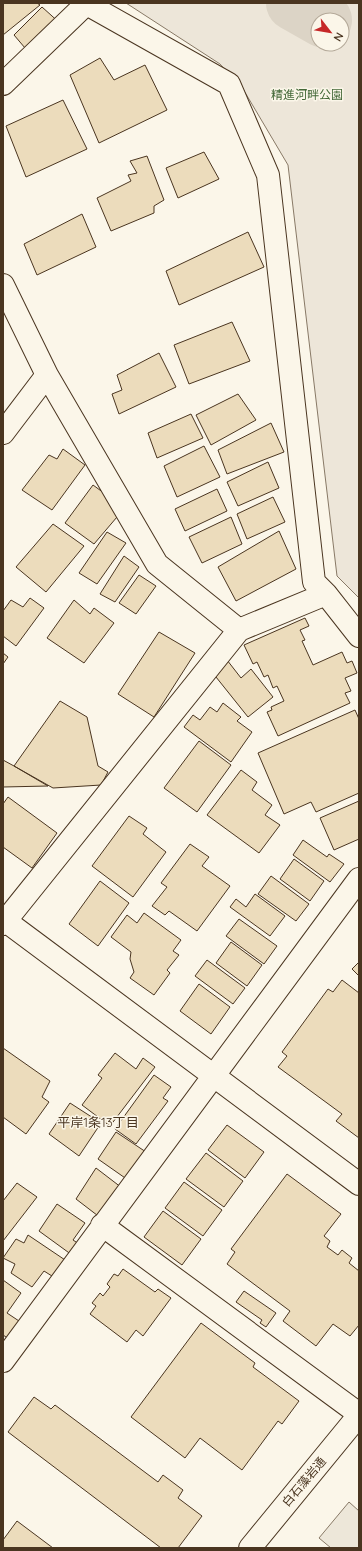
<svg xmlns="http://www.w3.org/2000/svg" width="362" height="1551" font-family="Quicksand,'Noto Sans JP',sans-serif">
	<style>
		.green { fill: #ede6d9; stroke: #887966; fill-rule: evenodd }
		.parking { fill: #ede7d9; stroke: #887966 }
		.lines { fill: none; stroke-linecap: round; stroke-linejoin: round }
		.river { stroke: #dcd4c6; stroke-width: 56 }
		.building { fill: #ecdcbc; stroke: #4a3520 }
		.minor-casing { stroke: #4a3520; stroke-width: 24 }
		.major-casing { stroke: #4a3520; stroke-width: 24 }
		.minor { stroke: #fbf6e9; stroke-width: 22 }
		.major { stroke: #fbf6e9; stroke-width: 22 }
		.labels { text-anchor: middle; stroke-width: 3; stroke-linejoin: round; paint-order: stroke }
		.park-label { font-size: 12px; fill: #436837; stroke: #fbf6e9 }
		.street-label { font-size: 12px; fill: #4a3520; stroke: #fbf6e9 }
		.neighbourhood-label { font-size: 13px; fill: #4a3520; stroke: #fbf6e9 }
	</style>
	<rect width="100%" height="100%" fill="#fbf6e9"/>
	<path class="green" d="M 126,3 L 359,3 L 359,598 L 337,576 L 288,165 L 243,89 L 220,64 ZM 318,20 L 342,20 L 342,44 L 318,44 Z"/>
	<path class="parking" d="M 349,1502 L 359,1511 L 359,1548 L 331,1548 L 319,1538 Z"/>
	<g class="lines">
		<path class="river" d="M 294,3 L 324,20"/>
	</g>
	<path class="building" d="M 3,3 L 37,3 L 40,5 L 3,35 Z
		M 42,7 L 62,25 L 31,55 L 14,35 Z
		M 100,58 L 114,80 L 145,65 L 167,110 L 99,143 L 70,75 Z
		M 63,100 L 87,149 L 26,177 L 6,126 Z
		M 204,152 L 219,179 L 178,198 L 166,168 Z
		M 147,156 L 164,200 L 154,206 L 154,213 L 111,231 L 97,198 L 131,181 L 128,175 L 137,173 L 130,161 Z
		M 82,214 L 96,247 L 37,275 L 24,244 Z
		M 248,232 L 264,267 L 179,305 L 166,271 Z
		M 232,322 L 250,361 L 189,384 L 174,345 Z
		M 159,353 L 176,387 L 119,414 L 112,394 L 122,390 L 117,375 Z
		M 238,394 L 256,420 L 211,445 L 196,415 Z
		M 191,414 L 203,438 L 157,458 L 148,433 Z
		M 271,423 L 284,452 L 227,474 L 218,450 Z
		M 204,446 L 220,477 L 177,497 L 164,466 Z
		M 63,449 L 85,465 L 52,510 L 22,490 L 49,455 L 57,459 Z
		M 268,462 L 279,488 L 238,506 L 227,482 Z
		M 93,485 L 108,496 L 117,517 L 94,544 L 65,523 Z
		M 217,489 L 227,511 L 185,531 L 175,509 Z
		M 273,497 L 285,522 L 247,539 L 237,514 Z
		M 231,517 L 242,544 L 202,563 L 189,537 Z
		M 53,524 L 84,546 L 46,592 L 16,567 Z
		M 279,531 L 296,569 L 236,601 L 218,567 Z
		M 107,532 L 126,543 L 97,584 L 79,573 Z
		M 124,556 L 139,567 L 115,602 L 100,594 Z
		M 139,575 L 156,586 L 136,614 L 119,603 Z
		M 30,598 L 44,608 L 16,646 L 3,636 L 3,611 L 11,600 L 23,607 Z
		M 74,600 L 90,614 L 94,608 L 114,623 L 84,663 L 47,638 Z
		M 305,618 L 309,626 L 300,630 L 305,640 L 302,641 L 313,665 L 342,652 L 347,663 L 352,661 L 357,673 L 345,678 L 351,691 L 345,693 L 350,703 L 278,736 L 267,712 L 272,710 L 271,707 L 284,701 L 277,686 L 273,688 L 268,675 L 264,677 L 257,662 L 253,664 L 244,645 Z
		M 159,632 L 195,653 L 154,717 L 118,694 Z
		M 3,653 L 8,657 L 3,664 Z
		M 227,660 L 241,678 L 251,669 L 273,697 L 248,717 L 212,672 Z
		M 60,701 L 87,717 L 98,766 L 108,772 L 101,785 L 53,788 L 14,766 Z
		M 223,703 L 241,717 L 237,721 L 252,732 L 231,762 L 184,727 L 193,715 L 200,720 L 210,707 L 217,712 Z
		M 355,710 L 359,719 L 359,793 L 316,812 L 311,802 L 284,814 L 258,753 Z
		M 199,741 L 231,765 L 197,812 L 164,788 Z
		M 3,760 L 14,766 L 48,786 L 3,787 Z
		M 241,770 L 257,782 L 252,790 L 272,805 L 265,815 L 280,825 L 259,853 L 207,815 Z
		M 8,797 L 57,833 L 32,868 L 3,847 L 3,804 Z
		M 359,801 L 359,839 L 334,850 L 320,818 Z
		M 129,816 L 147,828 L 143,834 L 166,852 L 133,897 L 92,866 Z
		M 303,840 L 327,857 L 329,854 L 344,864 L 330,882 L 293,855 Z
		M 190,844 L 209,857 L 202,866 L 230,886 L 197,931 L 169,911 L 165,915 L 152,906 L 167,887 L 161,883 Z
		M 294,859 L 324,881 L 310,901 L 280,879 Z
		M 271,876 L 309,904 L 296,921 L 258,894 Z
		M 100,881 L 129,903 L 98,946 L 69,924 Z
		M 255,894 L 285,916 L 270,936 L 230,907 L 236,899 L 246,907 Z
		M 144,913 L 181,940 L 173,951 L 179,955 L 167,970 L 170,973 L 154,995 L 130,978 L 134,972 L 130,959 L 131,952 L 111,937 L 127,915 L 137,923 Z
		M 239,919 L 277,946 L 264,964 L 226,936 Z
		M 231,942 L 262,965 L 247,986 L 216,963 Z
		M 207,960 L 245,988 L 233,1004 L 195,976 Z
		M 359,962 L 359,976 L 352,969 Z
		M 342,980 L 359,993 L 359,1138 L 336,1121 L 342,1114 L 278,1067 L 287,1056 L 282,1052 L 328,989 L 333,992 Z
		M 199,984 L 230,1007 L 211,1034 L 180,1011 Z
		M 3,1048 L 50,1081 L 42,1097 L 49,1102 L 26,1134 L 3,1117 Z
		M 115,1053 L 136,1069 L 143,1058 L 155,1067 L 110,1126 L 82,1105 L 102,1078 L 98,1075 Z
		M 154,1075 L 171,1087 L 163,1098 L 168,1101 L 136,1144 L 115,1129 Z
		M 70,1103 L 101,1123 L 79,1156 L 49,1134 Z
		M 227,1125 L 264,1152 L 245,1178 L 208,1150 Z
		M 116,1132 L 146,1152 L 128,1180 L 98,1159 Z
		M 206,1153 L 243,1181 L 224,1207 L 186,1179 Z
		M 96,1168 L 126,1191 L 106,1222 L 76,1199 Z
		M 287,1174 L 341,1214 L 324,1236 L 330,1241 L 327,1247 L 338,1255 L 342,1250 L 352,1258 L 349,1263 L 359,1271 L 359,1325 L 350,1336 L 333,1324 L 316,1346 L 283,1321 L 290,1311 L 227,1264 L 235,1252 L 231,1249 Z
		M 184,1182 L 222,1210 L 203,1236 L 165,1208 Z
		M 17,1183 L 37,1197 L 3,1241 L 3,1201 Z
		M 57,1204 L 85,1223 L 73,1240 L 79,1244 L 72,1255 L 39,1231 Z
		M 163,1211 L 201,1239 L 182,1265 L 144,1237 Z
		M 28,1235 L 74,1266 L 63,1283 L 44,1271 L 32,1287 L 11,1273 L 15,1264 L 3,1258 L 16,1239 L 24,1243 Z
		M 123,1269 L 155,1292 L 158,1289 L 171,1298 L 143,1336 L 136,1330 L 127,1342 L 90,1314 L 96,1306 L 92,1303 L 100,1293 L 103,1296 L 110,1287 L 107,1284 L 114,1274 L 118,1276 Z
		M 3,1280 L 21,1293 L 7,1313 L 28,1327 L 15,1343 L 3,1335 Z
		M 244,1291 L 276,1313 L 266,1327 L 260,1323 L 262,1320 L 236,1302 Z
		M 201,1323 L 255,1363 L 253,1367 L 299,1401 L 282,1424 L 278,1421 L 242,1470 L 200,1438 L 185,1458 L 131,1417 Z
		M 34,1397 L 51,1409 L 55,1405 L 158,1482 L 163,1475 L 183,1490 L 178,1498 L 202,1516 L 178,1548 L 161,1548 L 8,1432 Z
		M 17,1521 L 53,1548 L 3,1548 L 3,1540 Z"/>
	<g class="lines">
		<g class="minor-casing">
			<path id="minor" d="M 85,3 L 229,84 L 268,175 L 314,582 L 326,594 L 359,636
				M 3,84 L 86,4
				M 3,285 L 47,375 L 157,564 L 239,630
				M 3,433 L 47,375
				M 3,919 L 359,1184
				M 3,924 L 239,630 L 326,594
				M 102,1225 L 359,1414
				M 3,1361 L 359,879"/>
		</g>
		<g class="major-casing">
			<path id="major" d="M 250,1548 L 359,1415"/>
		</g>
		<use href="#minor" class="minor"/>
		<use href="#major" class="major"/>
	</g>
	<g class="labels">
		<g class="park-label">
			<text x="307" y="99">精進河畔公園</text>
		</g>
		<g class="street-label">
			<text transform="translate(304 1482) rotate(-50)" y="4">白石藻岩通</text>
		</g>
		<g class="neighbourhood-label">
			<text x="98" y="1127">平岸1条13丁目</text>
		</g>
	</g>
	<rect width="362" height="1551" fill="none" stroke="#4a3520" stroke-width="8"/>
	<g transform="translate(330 32) rotate(121)"><circle r="19" fill="#fbf6e9" stroke="#b4a999"/>
	<path d="M0-3L7 15L0 10L-7 15Z" fill="#c62828"/>
	<text y="-6" font-size="11" font-weight="bold" text-anchor="middle" fill="#4a3520">N</text>
	</g>
</svg>
